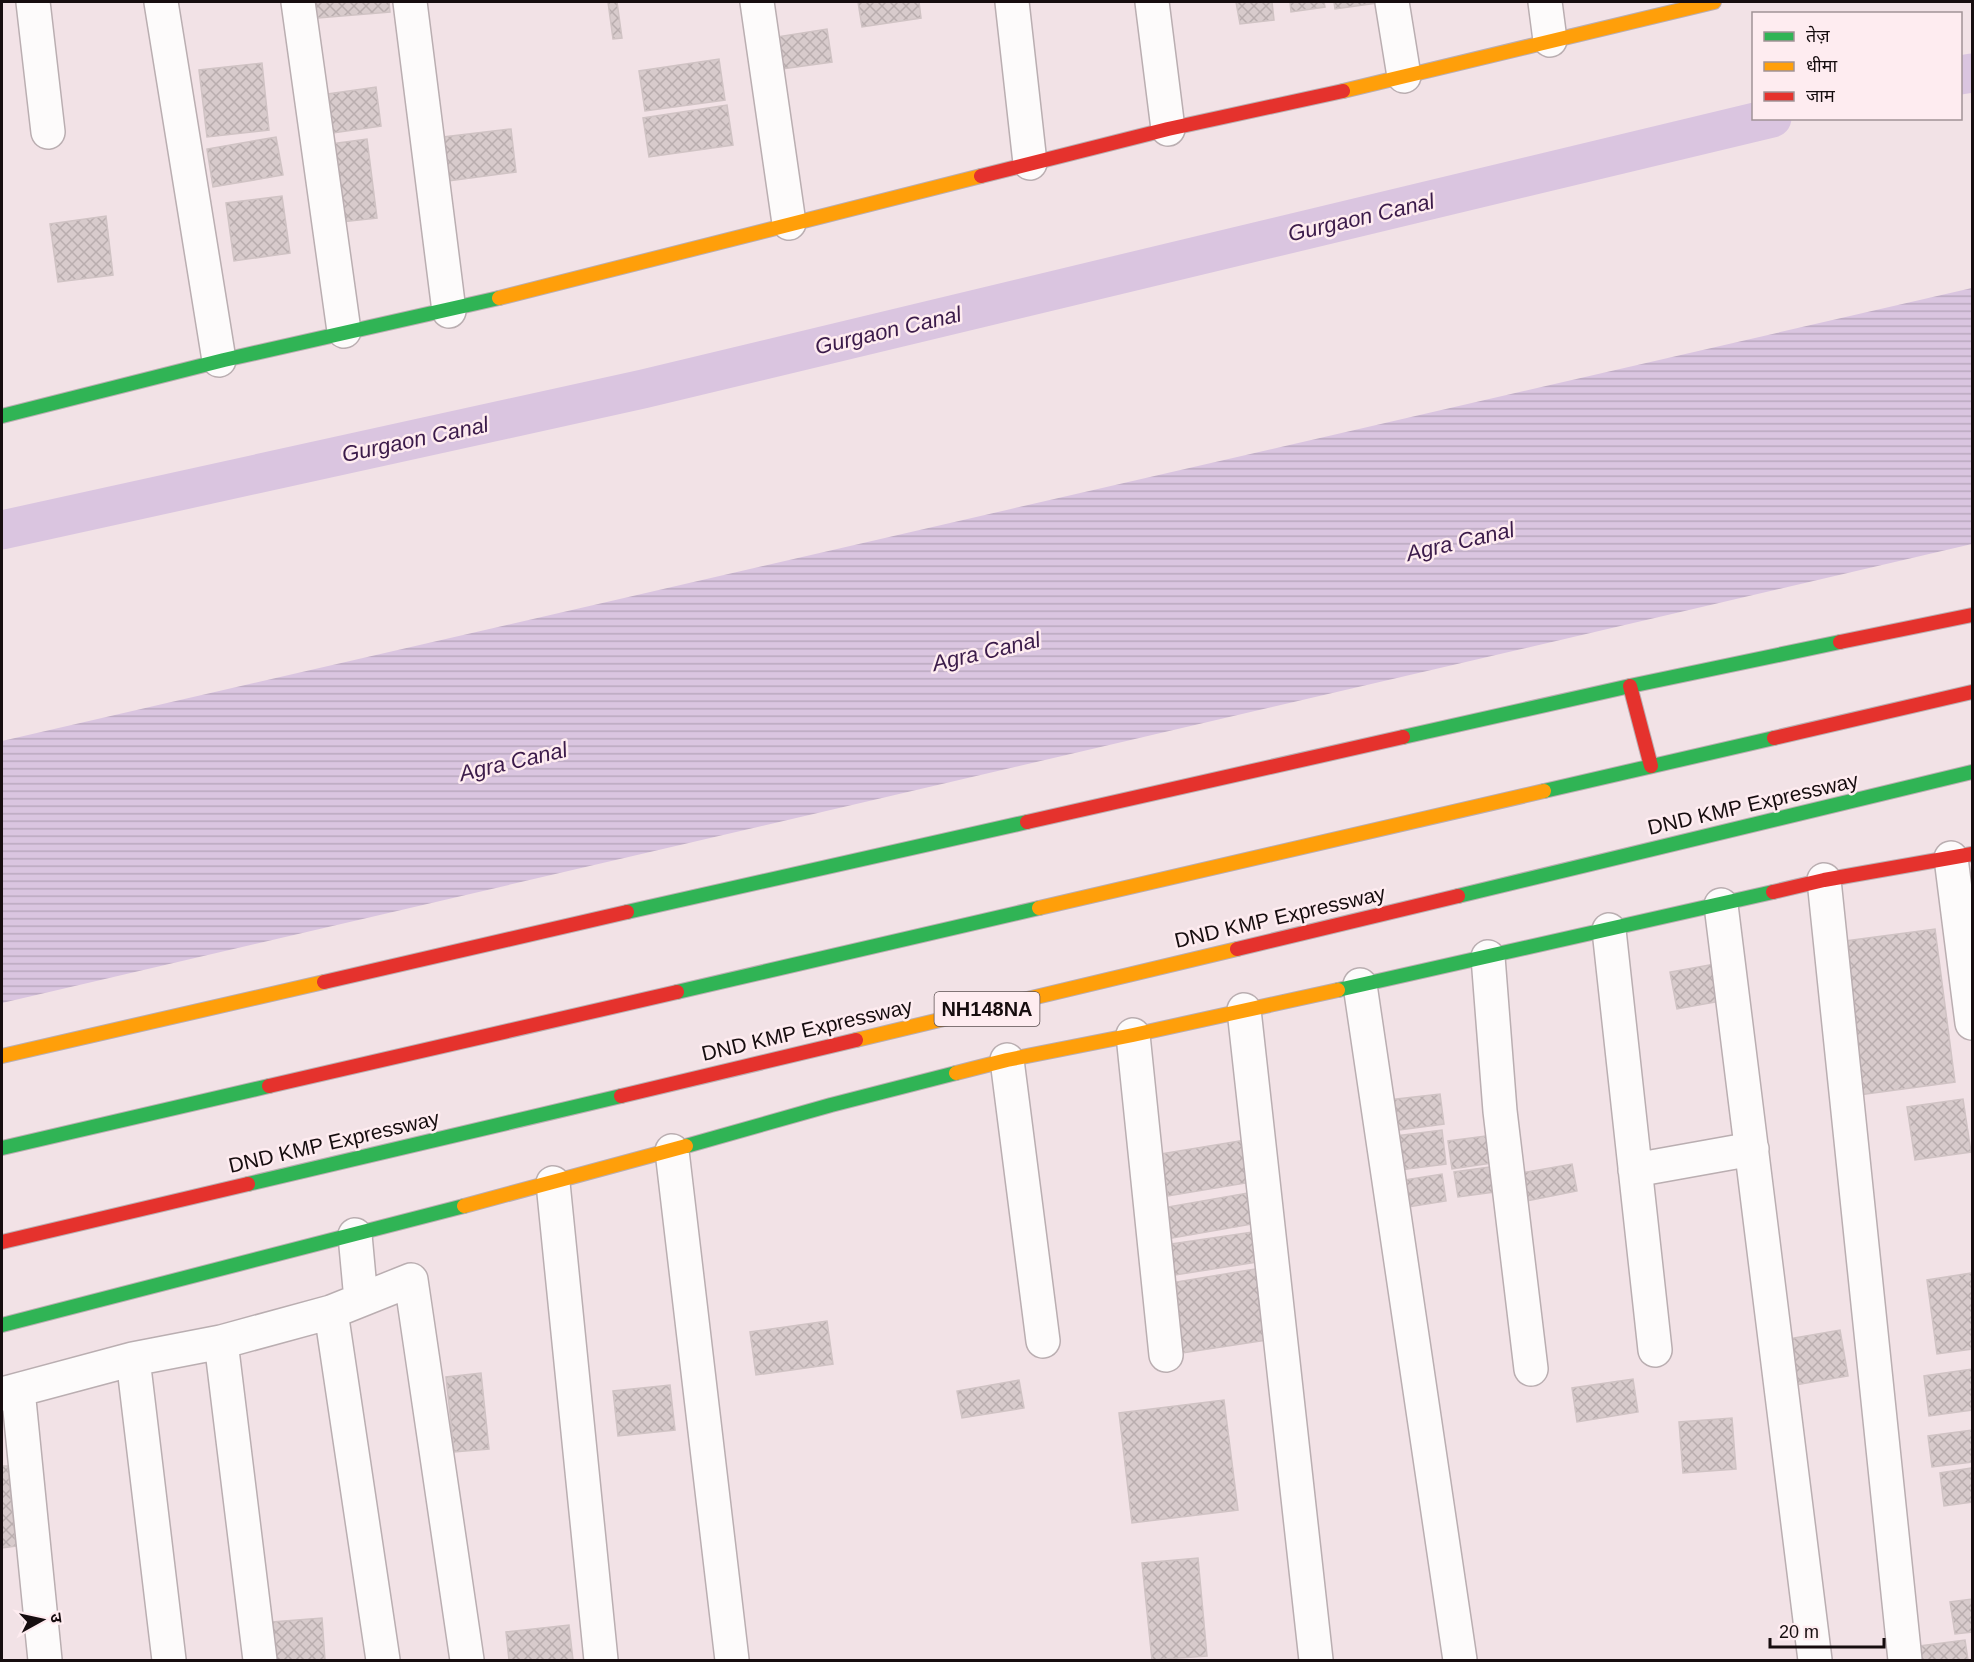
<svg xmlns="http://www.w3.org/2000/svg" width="1974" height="1662" font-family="Helvetica,'Noto Sans Devanagari',sans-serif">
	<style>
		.water { fill: url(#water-rules) }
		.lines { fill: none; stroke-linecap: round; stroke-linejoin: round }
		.canal { stroke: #dac5e0; stroke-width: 39 }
		.building { fill: url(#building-cross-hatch); stroke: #d0c3c4; stroke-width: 1.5 }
		.street-casing { stroke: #baaeb1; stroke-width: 36 }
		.fast-casing { stroke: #baaeb1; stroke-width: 16 }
		.slow-casing { stroke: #baaeb1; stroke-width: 16 }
		.jam-casing { stroke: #baaeb1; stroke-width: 16 }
		.street { stroke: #fdfbfb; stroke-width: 33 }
		.fast { stroke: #30b455; stroke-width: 14 }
		.slow { stroke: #ff9f0a; stroke-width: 14 }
		.jam { stroke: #e5322d; stroke-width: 14 }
		.labels { text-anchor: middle; stroke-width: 5; stroke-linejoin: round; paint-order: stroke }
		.shield { fill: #feecf0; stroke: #5c5052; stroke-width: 1.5 }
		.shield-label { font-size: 20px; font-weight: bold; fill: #160d0f }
		.street-label { font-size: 21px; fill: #160d0f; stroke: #feecf0 }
		.water-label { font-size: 22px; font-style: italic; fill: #3b1b4a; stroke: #feecf0 }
	</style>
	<defs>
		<pattern id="water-rules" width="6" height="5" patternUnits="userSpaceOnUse" patternTransform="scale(1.5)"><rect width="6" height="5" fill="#dac5e0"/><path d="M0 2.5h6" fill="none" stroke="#baa8bf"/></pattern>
		<pattern id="building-cross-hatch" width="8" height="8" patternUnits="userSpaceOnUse" patternTransform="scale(1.5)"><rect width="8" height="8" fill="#d8cbcc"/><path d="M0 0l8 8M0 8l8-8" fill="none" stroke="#b9adae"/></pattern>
	</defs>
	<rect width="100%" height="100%" fill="#f2e2e6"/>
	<path class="water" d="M 1972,288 L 1972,544 L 2,1003 L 2,741 Z"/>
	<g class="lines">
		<path class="canal" d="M 1960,75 L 1972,73
			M 2,530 L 643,389 L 1772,118"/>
	</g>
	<path class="building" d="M 303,2 L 389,2 L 390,12 L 306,19 Z
		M 608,2 L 621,2 L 617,2 L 622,38 L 613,39 Z
		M 858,2 L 919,2 L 921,18 L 862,27 Z
		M 1236,2 L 1272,2 L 1274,20 L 1240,24 Z
		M 1290,2 L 1324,2 L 1325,7 L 1291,12 Z
		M 1334,2 L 1377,2 L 1377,3 L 1335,9 Z
		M 827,29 L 832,62 L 775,70 L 770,38 Z
		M 719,59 L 725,100 L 645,111 L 639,71 Z
		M 262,63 L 269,130 L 207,137 L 199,70 Z
		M 376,87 L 381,126 L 333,133 L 328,94 Z
		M 727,105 L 733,145 L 649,157 L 643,118 Z
		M 511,129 L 516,172 L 441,182 L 435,138 Z
		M 276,137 L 283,175 L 213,187 L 207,149 Z
		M 367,139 L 377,218 L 341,222 L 331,144 Z
		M 282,196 L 290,253 L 234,261 L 226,203 Z
		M 106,216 L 113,275 L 58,282 L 50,224 Z
		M 1935,929 L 1955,1082 L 1859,1095 L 1838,942 Z
		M 1720,963 L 1727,1000 L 1677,1009 L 1670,972 Z
		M 1440,1094 L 1444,1124 L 1392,1131 L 1388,1100 Z
		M 1963,1099 L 1971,1152 L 1915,1160 L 1907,1107 Z
		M 1442,1130 L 1446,1164 L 1392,1171 L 1388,1137 Z
		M 1501,1134 L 1505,1161 L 1452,1169 L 1448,1141 Z
		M 1251,1139 L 1258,1181 L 1168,1196 L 1160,1154 Z
		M 1572,1164 L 1577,1191 L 1526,1201 L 1521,1173 Z
		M 1504,1165 L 1509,1190 L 1458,1197 L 1454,1172 Z
		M 1442,1174 L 1446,1201 L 1396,1209 L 1391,1182 Z
		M 1253,1192 L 1258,1223 L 1167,1239 L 1162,1208 Z
		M 1259,1231 L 1263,1261 L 1169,1276 L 1165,1245 Z
		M 1261,1268 L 1273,1339 L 1176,1354 L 1164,1284 Z
		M 1972,1273 L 1972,1349 L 1937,1354 L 1927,1280 Z
		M 827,1321 L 833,1364 L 756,1375 L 750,1332 Z
		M 1840,1330 L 1848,1376 L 1784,1387 L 1777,1341 Z
		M 1972,1369 L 1972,1410 L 1929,1416 L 1924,1376 Z
		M 481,1373 L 489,1449 L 454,1452 L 446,1377 Z
		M 1633,1379 L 1638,1412 L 1577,1422 L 1572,1388 Z
		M 1019,1380 L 1024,1408 L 962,1418 L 957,1391 Z
		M 670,1385 L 675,1430 L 618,1436 L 613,1391 Z
		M 1224,1400 L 1238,1510 L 1132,1523 L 1119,1413 Z
		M 1732,1418 L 1736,1469 L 1683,1473 L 1679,1422 Z
		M 1972,1430 L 1972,1462 L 1932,1467 L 1928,1436 Z
		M 2,1466 L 8,1466 L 16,1546 L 2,1548 Z
		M 1972,1468 L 1972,1502 L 1944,1506 L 1940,1473 Z
		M 1198,1558 L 1207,1656 L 1152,1660 L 1142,1563 Z
		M 1972,1599 L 1972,1632 L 1955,1634 L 1950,1602 Z
		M 322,1618 L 325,1660 L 276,1660 L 272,1622 Z
		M 569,1625 L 573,1660 L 509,1660 L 506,1632 Z
		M 1965,1640 L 1968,1660 L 1914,1660 L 1912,1647 Z"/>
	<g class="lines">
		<g class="street-casing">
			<path id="street" d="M 33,2 L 48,132
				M 161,2 L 219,360
				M 298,2 L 344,331
				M 410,2 L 449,311
				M 757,2 L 789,223
				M 1012,2 L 1030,163
				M 1152,2 L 1168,129
				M 1392,2 L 1404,76
				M 1545,2 L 1550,40
				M 1951,858 L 1972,1023
				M 1824,880 L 1905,1660
				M 1721,905 L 1815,1660
				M 1609,930 L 1655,1350
				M 1488,957 L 1500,1111 L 1531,1369
				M 1360,985 L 1460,1660
				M 1244,1010 L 1316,1660
				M 1133,1035 L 1166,1355
				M 1007,1060 L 1043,1341
				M 672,1151 L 732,1660
				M 1635,1170 L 1752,1149
				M 553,1183 L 601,1660
				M 355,1235 L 361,1300
				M 331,1312 L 383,1660
				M 221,1342 L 260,1660
				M 133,1359 L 169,1660
				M 18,1390 L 45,1660
				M 2,1394 L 133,1359 L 221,1342 L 331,1312 L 411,1280 L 467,1660"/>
		</g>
		<g class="fast-casing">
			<path id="fast" d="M 2,416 L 224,360 L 499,298
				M 1403,737 L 1630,686 L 1840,642
				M 1544,791 L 1774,738
				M 1458,896 L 1972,772
				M 627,912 L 1027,822
				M 1338,990 L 1773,892
				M 677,992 L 1039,908
				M 686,1146 L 831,1105 L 956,1073
				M 2,1148 L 269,1086
				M 248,1184 L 621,1096
				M 2,1325 L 464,1206"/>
		</g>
		<g class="slow-casing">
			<path id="slow" d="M 1343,91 L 1714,2
				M 499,298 L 981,176
				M 1039,908 L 1544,791
				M 856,1040 L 1237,949
				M 2,1056 L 324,982
				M 956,1073 L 1007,1060 L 1133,1035 L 1338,990
				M 464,1206 L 686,1146"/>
		</g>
		<g class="jam-casing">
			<path id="jam" d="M 981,176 L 1168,129 L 1343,91
				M 1840,642 L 1972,615
				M 1630,686 L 1651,766
				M 1774,738 L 1972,692
				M 1027,822 L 1403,737
				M 1773,892 L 1824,880 L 1972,854
				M 1237,949 L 1458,896
				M 324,982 L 627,912
				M 269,1086 L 677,992
				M 621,1096 L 856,1040
				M 2,1242 L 248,1184"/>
		</g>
		<use href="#street" class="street"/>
		<use href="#fast" class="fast"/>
		<use href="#slow" class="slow"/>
		<use href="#jam" class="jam"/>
	</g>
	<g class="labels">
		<rect class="shield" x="934.5" y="992" width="105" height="34" rx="4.5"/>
		<g class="shield-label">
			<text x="987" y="1016">NH148NA</text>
		</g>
		<g class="street-label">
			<text transform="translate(1753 804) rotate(-13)" y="7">DND KMP Expressway</text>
			<text transform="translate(1280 917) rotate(-13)" y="7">DND KMP Expressway</text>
			<text transform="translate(807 1030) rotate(-13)" y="7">DND KMP Expressway</text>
			<text transform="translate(334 1142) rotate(-13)" y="7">DND KMP Expressway</text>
		</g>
		<g class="water-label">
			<text transform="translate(1361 217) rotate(-13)" y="8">Gurgaon Canal</text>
			<text transform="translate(888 330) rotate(-13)" y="8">Gurgaon Canal</text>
			<text transform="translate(415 439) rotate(-12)" y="8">Gurgaon Canal</text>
			<text transform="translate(1460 541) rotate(-13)" y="8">Agra Canal</text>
			<text transform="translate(986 651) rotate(-13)" y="8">Agra Canal</text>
			<text transform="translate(513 761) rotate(-13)" y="8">Agra Canal</text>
		</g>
	</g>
	<rect width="1974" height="1662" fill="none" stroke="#160d0f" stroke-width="6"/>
	<rect x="1752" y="12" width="210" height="108" fill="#feecf0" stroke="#a19396" stroke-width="1.5"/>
	<rect x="1764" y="32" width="30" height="9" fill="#30b455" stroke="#a19396" stroke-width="1.5"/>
	<text x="1806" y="42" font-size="18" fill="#160d0f">तेज़</text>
	<rect x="1764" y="62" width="30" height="9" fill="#ff9f0a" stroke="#a19396" stroke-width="1.5"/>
	<text x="1806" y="72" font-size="18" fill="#160d0f">धीमा</text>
	<rect x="1764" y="92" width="30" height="9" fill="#e5322d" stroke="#a19396" stroke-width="1.5"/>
	<text x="1806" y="102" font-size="18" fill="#160d0f">जाम</text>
	<g transform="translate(42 1620) rotate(82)" stroke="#feecf0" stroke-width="4.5" paint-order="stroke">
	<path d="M0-4.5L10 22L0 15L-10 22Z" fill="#160d0f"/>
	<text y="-9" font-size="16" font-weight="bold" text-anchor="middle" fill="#160d0f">उ</text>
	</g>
	<path d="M1770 1638v9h114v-9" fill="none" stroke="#160d0f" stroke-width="3"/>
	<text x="1779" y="1638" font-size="18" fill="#160d0f" stroke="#feecf0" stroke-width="4.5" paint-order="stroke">20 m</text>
</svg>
